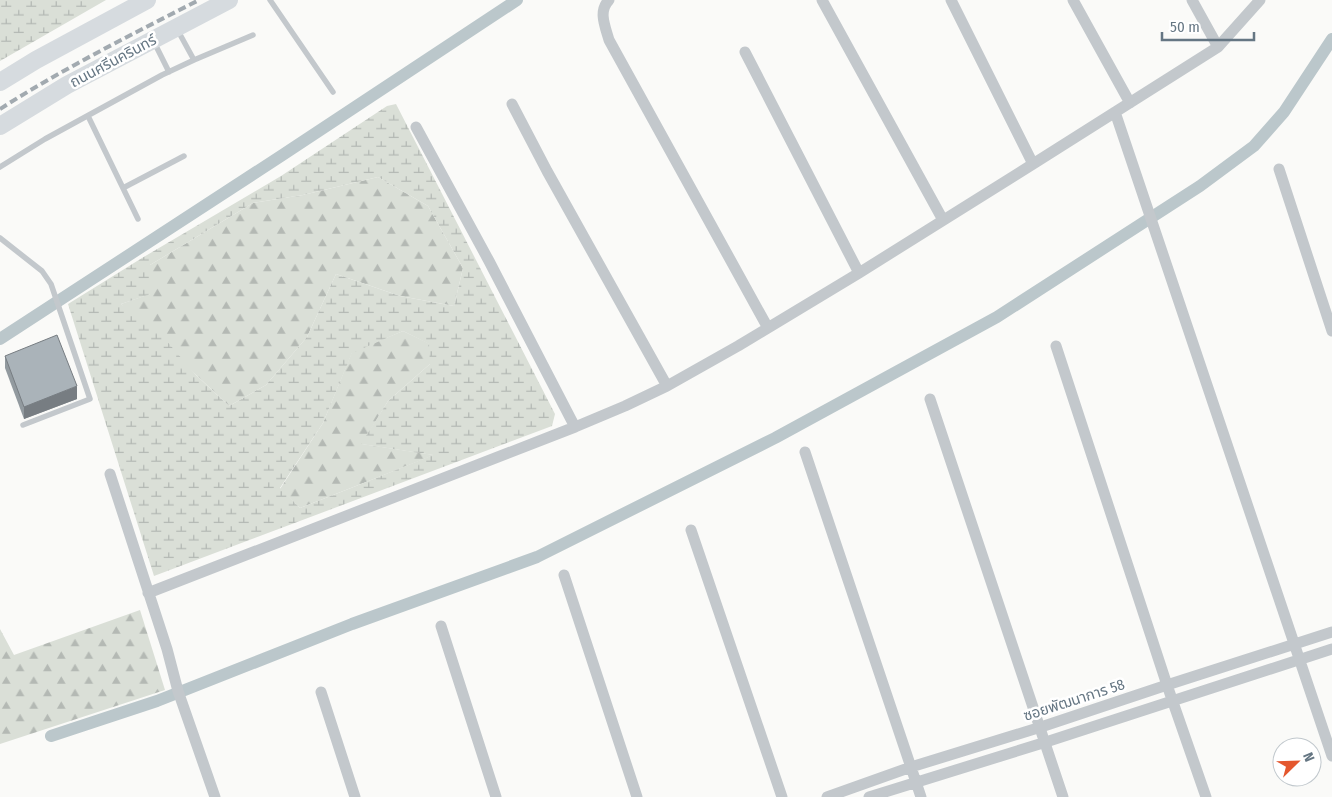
<svg xmlns="http://www.w3.org/2000/svg" width="1332" height="797" font-family="'Fira Sans Condensed','Noto Sans Thai',sans-serif">
	<style>
		.forest { fill: url(#forest-firs) }
		.wetland { fill: url(#wetland-marsh); fill-rule: evenodd }
		.lines { fill: none; stroke-linecap: round; stroke-linejoin: round }
		.canal { stroke: #bbc7cb; stroke-width: 12 }
		.service { stroke: #c3c8cc; stroke-width: 5.5 }
		.minor { stroke: #c3c8cc; stroke-width: 11 }
		.primary { stroke: #d6dbdf; stroke-width: 18 }
		.rail { stroke: #a2aab0; stroke-width: 4; stroke-dasharray: 8 4; stroke-linecap: butt }
		.wall { fill: #929a9f }
		.shaded-wall { fill: #777d82 }
		.building { fill: #aab3b9; stroke: #777d82 }
		.labels { text-anchor: middle; stroke-width: 5; stroke-linejoin: round; paint-order: stroke }
		.street-label { font-size: 15px; fill: #657683; stroke: #fff }
	</style>
	<defs>
		<pattern id="forest-firs" width="22" height="20" patternUnits="userSpaceOnUse" patternTransform="scale(1.25)"><rect width="22" height="20" fill="#dadfd7"/><path d="M5 1l3.5 6h-7zM16 11l3.5 6h-7z" fill="#b4b9b4"/></pattern>
		<pattern id="wetland-marsh" width="20" height="14" patternUnits="userSpaceOnUse" patternTransform="scale(1.25)"><rect width="20" height="14" fill="#dadfd7"/><path d="M1 5h8M5 5V1M11 12h8M15 12V8" fill="none" stroke="#b4b9b4"/></pattern>
	</defs>
	<rect width="100%" height="100%" fill="#fafaf8"/>
	<path class="forest" d="M 378,177 L 428,206 L 463,268 L 454,306 L 400,296 L 336,274 L 307,337 L 266,385 L 229,406 L 121,304 L 150,294 L 150,265 L 253,203 L 303,195 Z
		M 403,331 L 430,344 L 430,364 L 388,401 L 362,444 L 434,455 L 356,486 L 300,508 L 280,489 L 323,423 L 352,352 Z
		M 140,610 L 165,690 L 0,744 L 0,629 L 14,655 Z"/>
	<path class="wetland" d="M 0,0 L 106,0 L 0,61 Z
		M 396,104 L 555,414 L 552,426 L 154,576 L 68,304 L 142,258 L 281,176 L 387,106 ZM 378,177 L 428,206 L 463,268 L 454,306 L 400,296 L 336,274 L 307,337 L 266,385 L 229,406 L 196,375 L 158,331 L 121,304 L 151,294 L 150,265 L 253,203 L 303,195 ZM 403,331 L 429,344 L 430,364 L 388,401 L 361,444 L 433,455 L 356,486 L 300,508 L 280,488 L 323,423 L 352,353 Z"/>
	<g class="lines">
		<path class="canal" d="M 0,339 L 284,154 L 517,0
			M 51,736 L 157,701 L 352,624 L 537,557 L 775,438 L 997,317 L 1200,186 L 1254,146 L 1284,112 L 1332,39"/>
		<path class="service" d="M 270,0 L 333,92
			M 177,29 L 194,60
			M 154,42 L 169,72
			M 88,116 L 138,219
			M 0,167 L 45,139 L 162,75 L 194,60 L 253,35
			M 123,188 L 184,156
			M 0,238 L 42,271 L 51,284 L 90,399 L 23,425"/>
		<path class="minor" d="M 609,0 C 598,11 605,26 609,40 L 768,328
			M 822,0 L 943,220
			M 951,0 L 1033,164
			M 1073,0 L 1130,103
			M 1192,0 L 1218,47
			M 745,52 L 859,273
			M 512,104 L 547,171 L 667,386
			M 1115,112 L 1332,756
			M 416,127 L 489,261 L 575,427
			M 1279,169 L 1332,331
			M 1056,346 L 1167,685 L 1206,797
			M 930,399 L 1063,797
			M 805,452 L 921,797
			M 110,474 L 167,649 L 178,691 L 215,797
			M 691,530 L 782,797
			M 564,575 L 637,797
			M 148,593 L 575,427 L 625,406 L 667,386 L 738,346 L 859,273 L 1033,164 L 1218,47 L 1260,0
			M 441,626 L 496,797
			M 321,692 L 355,797
			M 827,797 L 911,767 L 1041,727 L 1167,685 L 1332,632
			M 869,797 L 1046,742 L 1332,649"/>
		<path class="primary" d="M 0,82 L 36,60 L 147,0
			M 0,126 L 67,85 L 229,0"/>
		<path class="rail" d="M 0,109 C 64,68 131,35 199,0"/>
	</g>
	<path class="wall" d="M 5,356 L 77,399 L 24,419 L 5,368 Z"/>
	<path class="shaded-wall" d="M 77,386 L 77,399 L 24,419 L 24,407 Z"/>
	<path class="building" d="M 57,335 L 77,386 L 24,407 L 5,356 Z"/>
	<g class="labels">
		<g class="street-label">
			<text transform="translate(113 61) rotate(-28)" y="5">ถนนศรีนครินทร์</text>
			<text transform="translate(1074 700) rotate(-18)" y="5">ซอยพัฒนาการ 58</text>
		</g>
	</g>
	<g transform="translate(1297 762) rotate(67)"><circle r="24" fill="#ffffff" stroke="#c1c8cd"/>
	<path d="M0-4L9 19L0 12L-9 19Z" fill="#e4572e"/>
	<text y="-8" font-size="14" font-weight="bold" text-anchor="middle" fill="#657683">N</text>
	</g>
	<path d="M1162 32v8h92v-8" fill="none" stroke="#657683" stroke-width="2.5"/>
	<text x="1170" y="32" font-size="15" fill="#657683" stroke="#ffffff" stroke-width="4" paint-order="stroke">50 m</text>
</svg>
